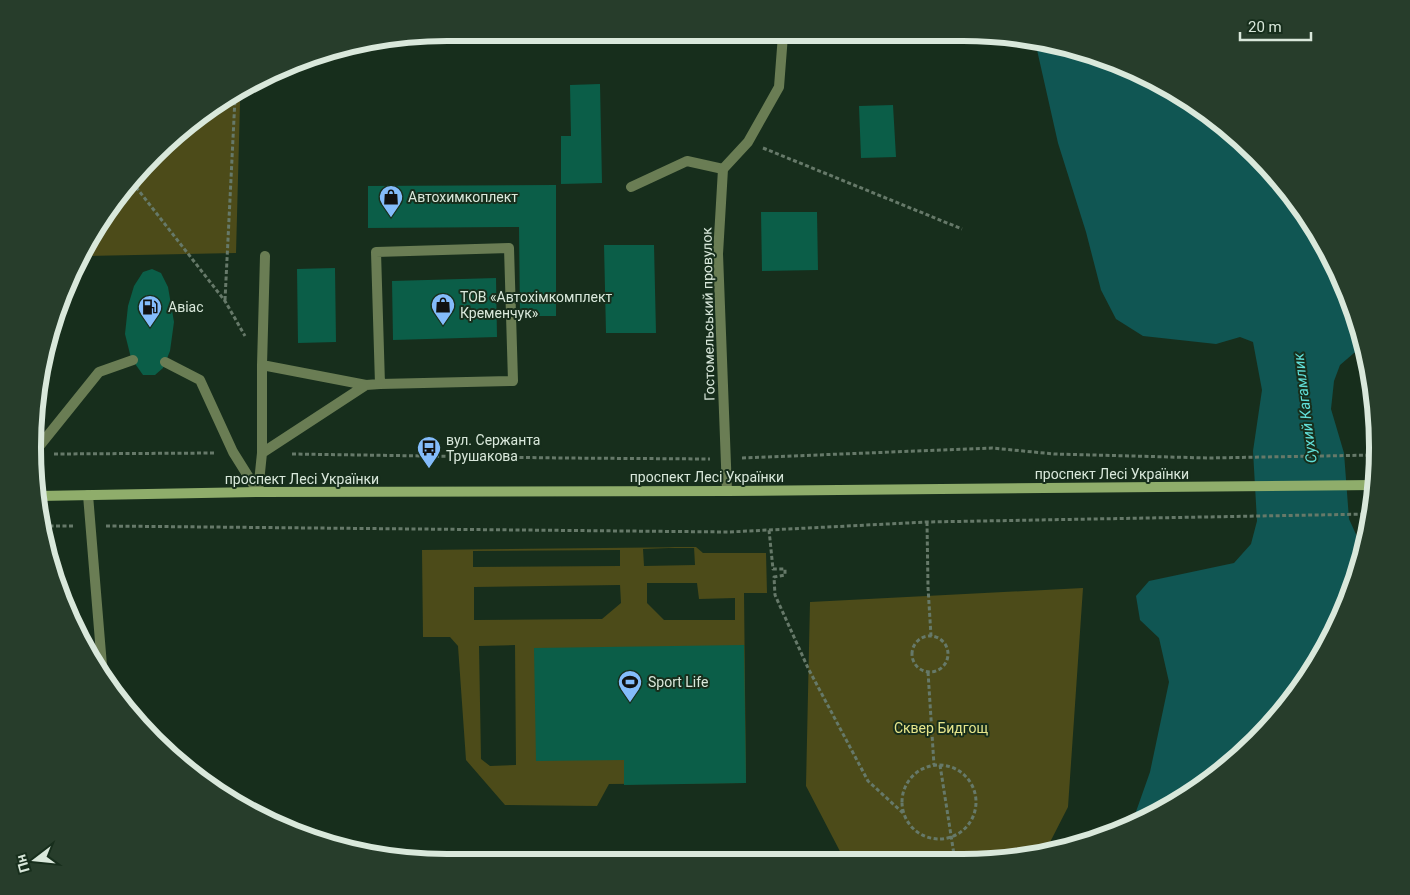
<svg xmlns="http://www.w3.org/2000/svg" width="1410" height="895" font-family="Roboto,sans-serif">
	<style>
		.green { fill: #4c4b19; fill-rule: evenodd }
		.water { fill: #105653 }
		.building { fill: #0b5e48 }
		.lines { fill: none; stroke-linecap: round; stroke-linejoin: round }
		.path { stroke: #667969; stroke-width: 3; stroke-dasharray: 4 2.5; stroke-linecap: butt }
		.lane { stroke: #6a7d54; stroke-width: 10 }
		.street { stroke: #6a7d54; stroke-width: 10 }
		.secondary { stroke: #8fad6b; stroke-width: 10 }
		.labels { text-anchor: middle; stroke-width: 4; stroke-linejoin: round; paint-order: stroke }
		.poi-label { font-size: 14px; fill: #d9e8db; stroke: #172e1c; text-anchor: start }
		.street-label { font-size: 14px; fill: #d9e8db; stroke: #172e1c }
		.park-label { font-size: 14px; fill: #e7e68c; stroke: #172e1c }
		.water-label { font-size: 15px; font-style: italic; fill: #61dfd8; stroke: #172e1c }
		.rim { fill: none; stroke: #d9e8db; stroke-width: 6 }
	</style>
	<rect width="100%" height="100%" fill="#172e1c"/>
	<path class="green" d="M 239,92 L 240,103 L 236,253 L 86,256 L 118,195 L 217,103 Z
		M 696,547 L 703,553 L 766,553 L 767,593 L 744,593 L 746,783 L 609,784 L 597,806 L 505,805 L 466,760 L 458,646 L 450,637 L 423,637 L 422,550 ZM 694,547 L 695,565 L 644,566 L 643,549 ZM 620,550 L 620,566 L 473,567 L 473,551 ZM 697,583 L 699,599 L 735,598 L 735,620 L 664,620 L 647,603 L 647,583 ZM 620,585 L 621,603 L 602,619 L 474,620 L 474,587 ZM 515,645 L 516,765 L 490,766 L 481,759 L 479,646 Z
		M 1083,588 L 1068,807 L 1045,852 L 990,862 L 845,861 L 806,786 L 810,602 Z"/>
	<path class="water" d="M 1035,41 L 1121,64 L 1215,118 L 1275,174 L 1322,240 L 1356,314 L 1364,350 L 1354,353 L 1340,365 L 1334,381 L 1331,409 L 1344,453 L 1349,519 L 1359,541 L 1365,543 L 1363,555 L 1335,631 L 1292,700 L 1236,760 L 1170,807 L 1132,823 L 1150,772 L 1169,682 L 1159,638 L 1140,620 L 1136,596 L 1149,581 L 1234,563 L 1251,544 L 1257,521 L 1253,451 L 1262,390 L 1253,342 L 1240,337 L 1216,344 L 1143,336 L 1116,319 L 1101,290 L 1086,232 L 1058,143 Z"/>
	<path class="building" d="M 816,35 L 856,35 L 856,39 L 816,40 Z
		M 600,84 L 602,183 L 561,184 L 561,136 L 571,136 L 570,85 Z
		M 893,105 L 896,157 L 861,158 L 859,106 Z
		M 556,185 L 556,316 L 520,316 L 519,227 L 368,228 L 368,186 Z
		M 761,212 L 817,212 L 818,270 L 762,271 Z
		M 604,245 L 654,245 L 656,333 L 606,333 Z
		M 335,268 L 336,342 L 298,343 L 297,269 Z
		M 152,269 L 161,273 L 168,287 L 174,322 L 170,351 L 163,368 L 155,375 L 143,375 L 131,358 L 125,334 L 128,306 L 134,286 L 143,272 Z
		M 496,278 L 497,337 L 393,340 L 392,281 Z
		M 744,645 L 746,783 L 624,785 L 624,760 L 536,761 L 534,648 Z"/>
	<g class="lines">
		<path class="path" d="M 763,148 L 962,229
			M 132,182 L 225,301 L 245,336
			M 225,300 L 235,98 L 234,94
			M 54,454 L 215,453
			M 292,454 L 561,458 L 710,459
			M 742,458 L 992,448 L 1054,454 L 1208,458 L 1376,455
			M 927,522 L 928,587 L 931,636
			M 43,526 L 75,526
			M 106,526 L 729,532 L 927,522 L 1370,514
			M 769,530 L 773,569 L 785,569 L 785,575 L 774,577 L 775,595 L 808,668 L 868,781 L 903,813
			M912 654a18 18 0 1 1 36 0a18 18 0 1 1-36 0Z
			M 928,672 L 934,765
			M 940,765 L 955,861
			M902 802a37 37 0 1 1 74 0a37 37 0 1 1-74 0Z"/>
		<path class="lane" d="M 631,187 L 687,161 L 723,169
			M 165,362 L 200,380 L 233,452 L 258,492 L 262,453 L 262,365 L 265,256
			M 262,365 L 366,385 L 380,384 L 376,252 L 509,248 L 513,381 L 380,384
			M 262,453 L 366,385
			M 33,454 L 99,372 L 133,360
			M 88,495 L 103,678"/>
		<path class="street" d="M 727,491 L 718,254 L 723,169 L 748,142 L 779,87 L 783,35"/>
		<path class="secondary" d="M 39,496 L 258,492 L 727,491 L 1375,485"/>
	</g>
	<defs>
		<g id="shop-pin" transform="scale(1.25)"><path d="M0 17L-7.5 6A9.5 9.5 0 1 1 7.5 6Z" fill="#84bcfb" stroke="#172e1c"/><path d="M-5-2.5h2.3a2.7 3.5 0 0 1 5.4 0H5L5.5 6h-11ZM-1.5-2.5h3a1.5 2.3 0 0 0-3 0Z" fill="#111"/></g>
		<g id="fuel-pin" transform="scale(1.25)"><path d="M0 17L-7.5 6A9.5 9.5 0 1 1 7.5 6Z" fill="#84bcfb" stroke="#172e1c"/><path d="M-5.5-6h7V0h2V4h1.3V-2.5L3-4.5l.8-.8L6-3V5H2.5V1h-1V6h-7ZM-4.2-4.7v3.2H.2V-4.7Z" fill="#111"/></g>
		<g id="bus-pin" transform="scale(1.25)"><path d="M0 17L-7.5 6A9.5 9.5 0 1 1 7.5 6Z" fill="#84bcfb" stroke="#172e1c"/><path d="M-5-6H5V4H4V6H2V4H-2V6H-4V4H-5ZM-3.5-4V0h7V-4ZM-3.5 1.2v1.5H-2V1.2ZM2 1.2v1.5H3.5V1.2Z" fill="#111"/></g>
		<g id="stadium-pin" transform="scale(1.25)"><path d="M0 17L-7.5 6A9.5 9.5 0 1 1 7.5 6Z" fill="#84bcfb" stroke="#172e1c"/><path d="M0-5a6.5 5 0 1 0 0 10a6.5 5 0 1 0 0-10ZM-3.5-1.8h7v3.6h-7Z" fill="#111"/></g>
	</defs>
	<g fill-rule="evenodd">
		<use href="#shop-pin" x="391" y="197"/>
		<use href="#shop-pin" x="443" y="305"/>
		<use href="#fuel-pin" x="150" y="307"/>
		<use href="#bus-pin" x="429" y="448"/>
		<use href="#stadium-pin" x="630" y="682"/>
	</g>
	<g class="labels">
		<g class="poi-label">
			<text x="408" y="202">Автохимкоплект</text>
			<text x="460" y="302">ТОВ «Автохімкомплект<tspan x="460" dy="16">Кременчук»</tspan></text>
			<text x="168" y="312">Авіас</text>
			<text x="446" y="445">вул. Сержанта<tspan x="446" dy="16">Трушакова</tspan></text>
			<text x="648" y="687">Sport Life</text>
		</g>
		<g class="street-label">
			<text transform="translate(708 314) rotate(-91)" y="5">Гостомельський провулок</text>
			<text x="1112" y="479">проспект Лесі Українки</text>
			<text x="707" y="482">проспект Лесі Українки</text>
			<text x="302" y="484">проспект Лесі Українки</text>
		</g>
		<g class="park-label">
			<text x="941" y="733">Сквер Бидгощ</text>
		</g>
		<g class="water-label">
			<text transform="translate(1305 408) rotate(-97)" y="5">Сухий Кагамлик</text>
		</g>
	</g>
	<path d="M0 0H1410V895H0ZM447 41H963A406 406 0 0 1 1369 447V448A406 406 0 0 1 963 854H447A406 406 0 0 1 41 448V447A406 406 0 0 1 447 41Z" fill="#273d2b" fill-rule="evenodd"/>
	<path class="rim" d="M447 41H963A406 406 0 0 1 1369 447V448A406 406 0 0 1 963 854H447A406 406 0 0 1 41 448V447A406 406 0 0 1 447 41Z"/>
	<g transform="translate(35 860) rotate(254)" stroke="#172e1c" stroke-width="4" paint-order="stroke">
	<path d="M0-4L9 19L0 12L-9 19Z" fill="#d9e8db"/>
	<text y="-8" font-size="14" font-weight="bold" text-anchor="middle" fill="#d9e8db">Пн</text>
	</g>
	<path d="M1240 32v8h71v-8" fill="none" stroke="#d9e8db" stroke-width="2.5"/>
	<text x="1248" y="32" font-size="15" fill="#d9e8db" stroke="#172e1c" stroke-width="4" paint-order="stroke">20 m</text>
</svg>
